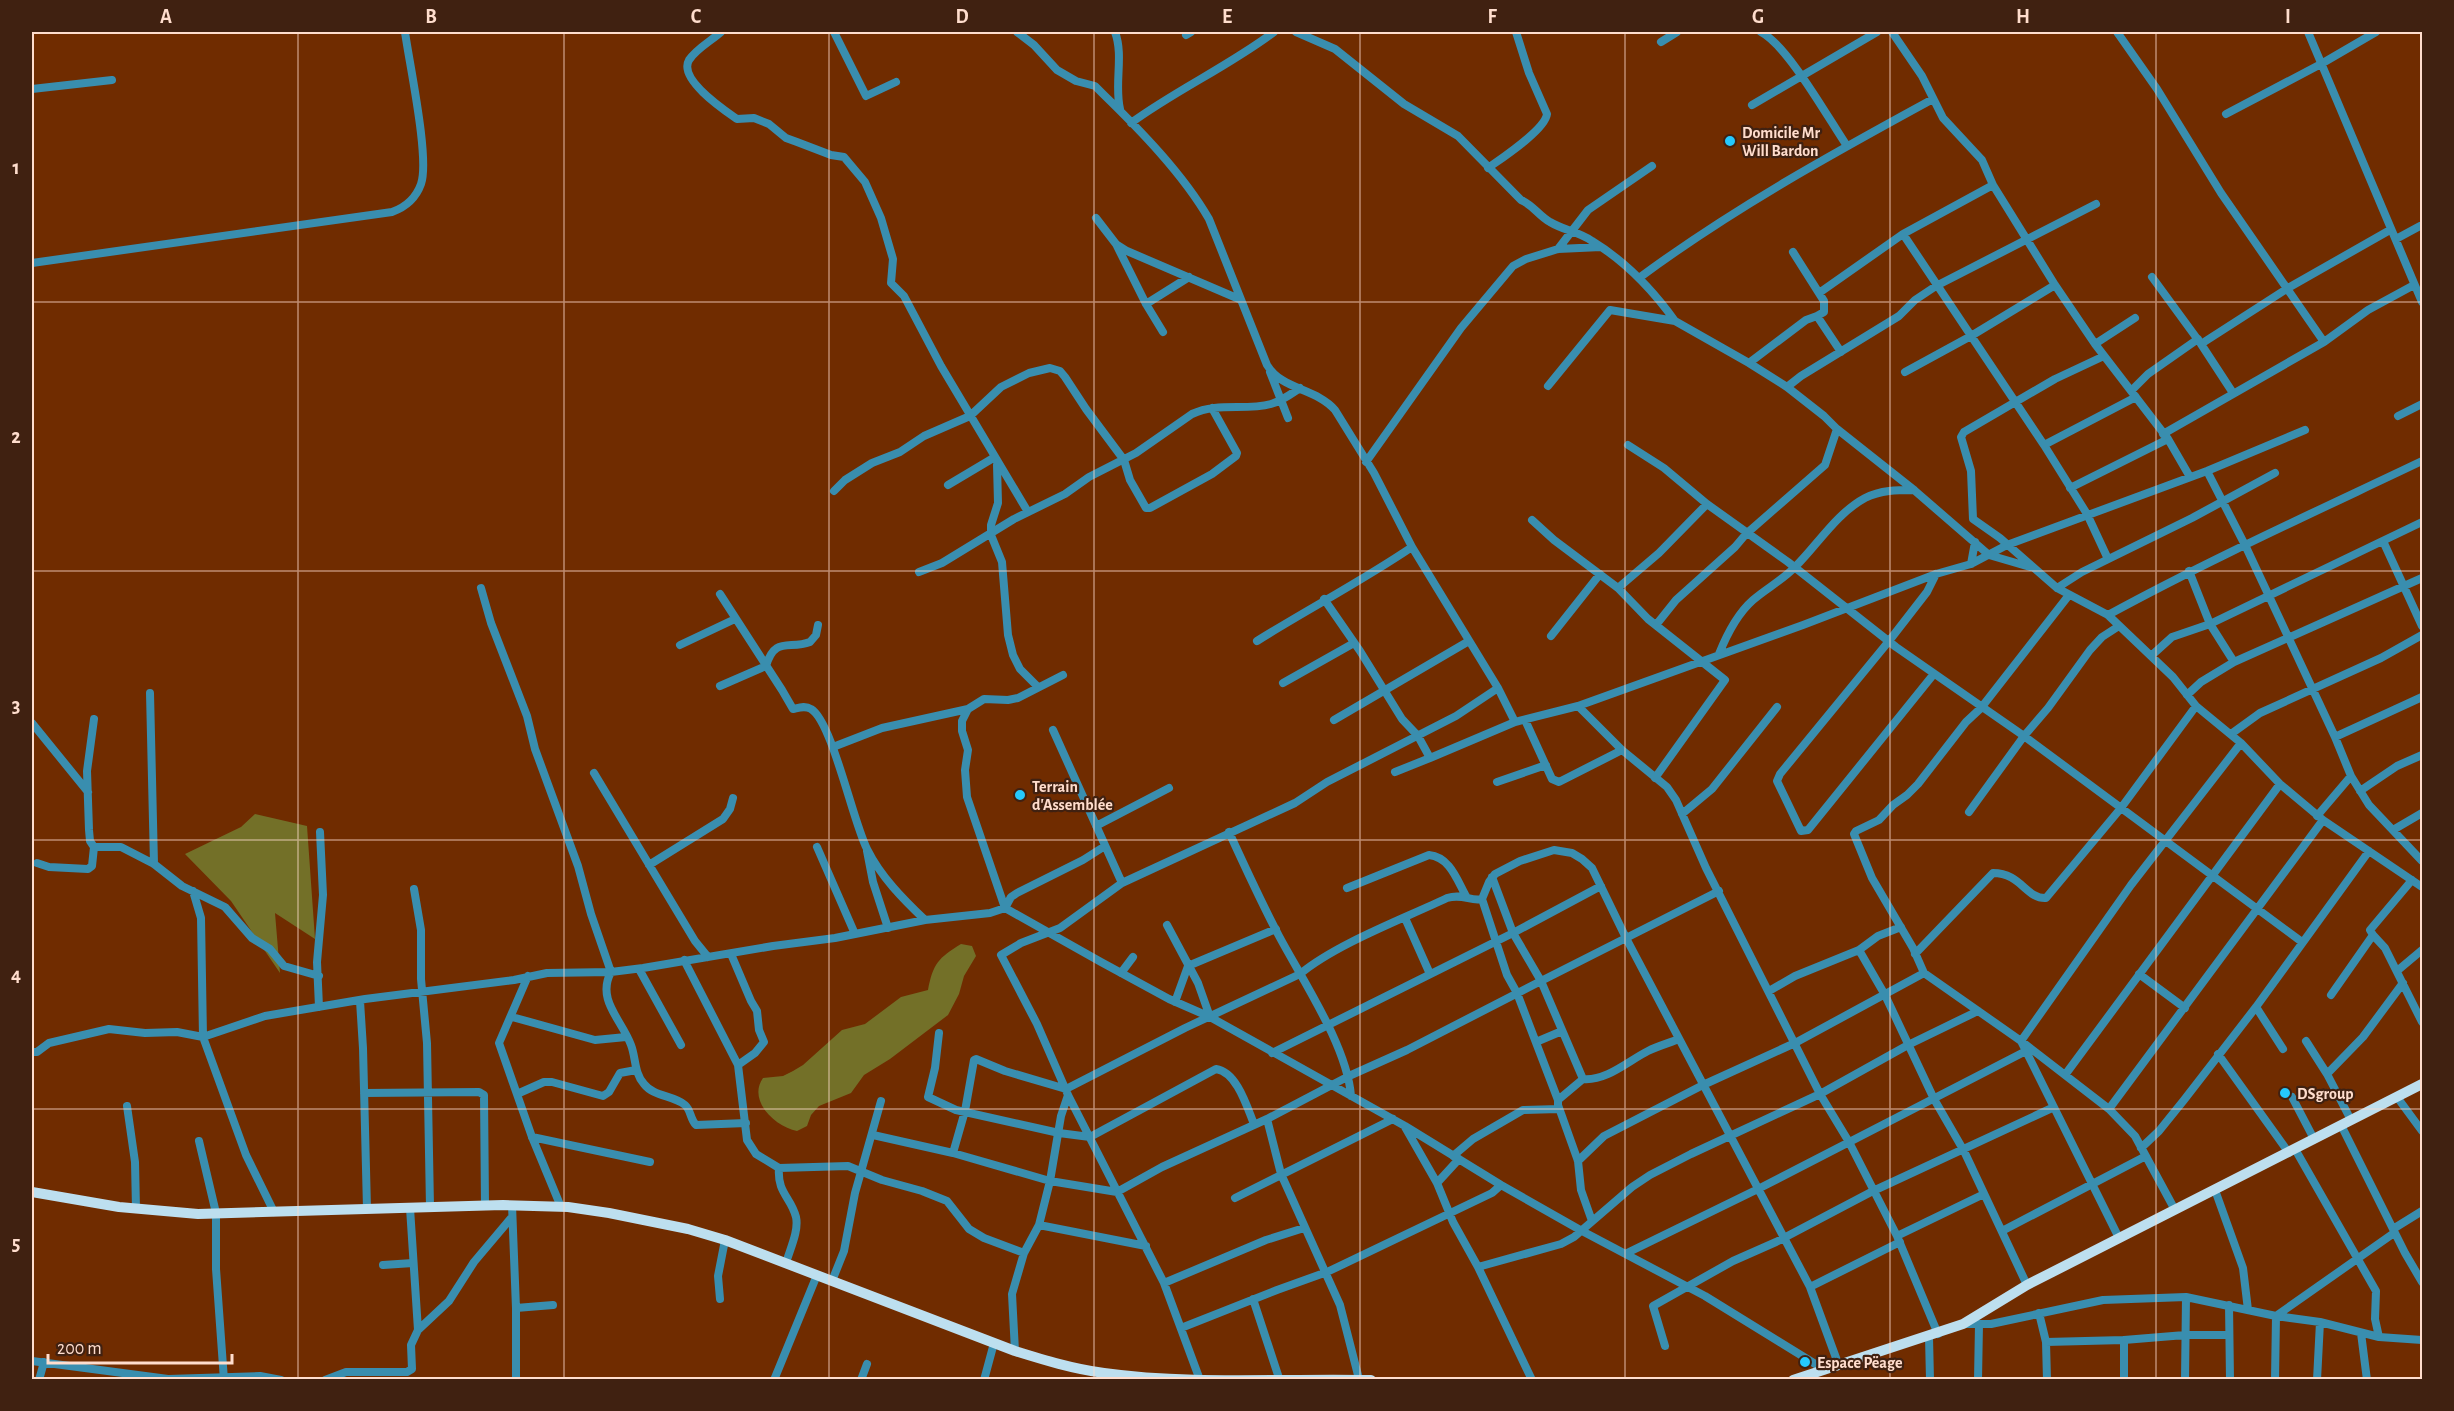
<svg xmlns="http://www.w3.org/2000/svg" width="2454" height="1411" font-family="'Alegreya Sans',sans-serif">
	<style>
		.green { fill: #737028 }
		.lines { fill: none; stroke-linecap: round; stroke-linejoin: round }
		.minor { stroke: #398eaf; stroke-width: 8 }
		.highway { stroke: #bddfef; stroke-width: 10 }
		.grid { fill: none; stroke: #ffddcd; stroke-width: 1.5; stroke-opacity: 0.55 }
		.poi-dot { fill: #25c9fe; stroke: #402111; stroke-width: 2 }
		.labels { text-anchor: middle; stroke-width: 4.5; stroke-linejoin: round; paint-order: stroke }
		.poi-label { font-size: 16px; font-weight: bold; fill: #ffddcd; stroke: #402111; text-anchor: start }
		.neatline { fill: none; stroke: #ffddcd; stroke-width: 2 }
		.grid-label { font-size: 20px; text-anchor: middle; font-weight: bold; fill: #ffddcd }
	</style>
	<rect width="100%" height="100%" fill="#702c00"/>
	<path class="green" d="M 255,814 L 307,826 L 315,939 L 275,913 L 280,973 L 231,901 L 185,854 L 241,827 Z
		M 961,944 L 972,946 L 976,956 L 964,976 L 959,994 L 948,1015 L 890,1059 L 864,1075 L 851,1093 L 819,1106 L 811,1115 L 807,1126 L 797,1131 C 776,1127 747,1101 763,1078 L 783,1076 L 793,1071 L 803,1065 L 842,1030 L 865,1024 L 901,997 L 928,990 C 933,964 938,958 961,944 Z"/>
	<g class="lines">
		<path class="minor" d="M 721,32 C 711,41 696,49 689,60 C 678,79 724,110 737,119 L 754,118 L 769,124 L 786,138 L 797,142 L 831,155 L 844,157 L 865,182 L 881,218 L 893,259 L 891,283 L 904,296 L 941,366 L 1028,512
			M 834,32 L 866,96 L 896,82
			M 1017,32 L 1034,45 L 1057,70 L 1076,81 L 1095,86 L 1103,94 C 1140,130 1183,174 1209,219 L 1267,365 C 1282,390 1316,388 1335,410 L 1374,473 L 1412,547 L 1498,688 L 1515,722 L 1578,706 L 1622,750 L 1667,787 L 1676,800 L 1706,868 L 1820,1094 L 1849,1142 L 1897,1236 L 1938,1334
			M 1115,32 C 1124,56 1114,84 1120,109
			M 1296,32 L 1335,49 L 1404,104 L 1458,136 L 1521,200 C 1533,205 1539,216 1550,222 C 1563,230 1579,232 1592,241 C 1625,261 1652,289 1675,321
			M 1761,32 C 1788,46 1828,118 1847,146
			M 1892,32 L 1922,76 L 1943,118 L 1982,160 L 1993,185 L 2055,285 L 2095,344 L 2168,439 L 2190,477
			M 2117,32 L 2157,89 L 2221,193 L 2324,342
			M 2308,32 L 2422,302
			M 1186,35 L 1191,32
			M 1661,42 L 1677,32
			M 32,89 L 112,80
			M 1752,105 L 1877,32
			M 2226,114 L 2321,64 L 2376,32
			M 1131,123 C 1176,90 1229,66 1274,32
			M 1488,168 C 1502,158 1545,130 1547,114 L 1529,73 L 1516,32
			M 1096,218 L 1116,244 L 1127,251 L 1239,299
			M 1903,234 L 2044,445 L 2087,514 L 2108,559
			M 2396,239 L 2420,226
			M 1117,246 L 1146,304 L 1163,332
			M 1558,249 L 1588,210 L 1652,166
			M 1793,252 L 1824,301 L 1824,312 L 1817,316 L 1841,352
			M 32,263 L 392,212 C 406,207 416,198 421,184 C 430,159 409,62 405,32
			M 2152,277 L 2201,344 L 2233,393
			M 1639,278 C 1732,209 1832,154 1933,99
			M 1819,293 L 1903,234 L 1993,185
			M 1146,304 L 1189,277
			M 2095,344 L 2135,318
			M 2201,344 L 2288,288 L 2390,230
			M 2104,356 L 2055,379 L 1964,432 L 1961,437 L 1971,471 L 1973,519 L 2000,538 L 2057,588 L 2108,615 L 2173,677 L 2196,706 L 2241,743 L 2280,784 L 2323,820 L 2422,887
			M 1749,363 L 1787,387 L 1824,416 L 1837,429 L 1914,490 L 1989,555 L 2030,567
			M 1270,372 L 1288,418
			M 1905,372 L 1971,336 L 2055,285
			M 1548,386 L 1610,310 L 1675,321 L 1749,363 L 1806,320 L 1817,316
			M 1787,387 L 1801,376 L 1899,316 L 1915,300 L 1936,286 L 2096,204
			M 2131,391 L 2148,374 L 2198,339
			M 2398,416 L 2422,404
			M 2163,434 L 2324,342 L 2368,310 L 2414,285
			M 1628,445 L 1664,468 L 1707,504 L 1788,562 L 1896,647 L 2024,736 L 2302,942
			M 2044,445 L 2136,397
			M 1366,462 L 1461,328 L 1513,266 L 1526,259 L 1558,249 L 1601,247
			M 997,465 L 998,503 L 991,525 L 991,535 L 1002,562 L 1008,635 L 1013,655 L 1020,669 L 1038,687
			M 2207,471 L 2246,547 L 2335,737 L 2351,776 L 2369,805 L 2422,861
			M 948,485 L 995,457
			M 2070,488 L 2168,439
			M 834,491 L 845,480 L 872,463 L 900,452 L 924,436 L 970,416 L 1001,387 L 1029,373 L 1050,368 L 1060,371 L 1065,377 L 1086,409 L 1124,460 L 1130,480 L 1146,508 L 1150,508 L 1212,474 L 1236,456 L 1237,453 L 1212,408
			M 1532,520 L 1554,540 L 1618,588 L 1648,619 L 1725,680 L 1655,778
			M 2383,541 L 2422,626
			M 1971,564 L 1975,542
			M 2189,571 L 2210,624 L 2234,662
			M 919,572 L 942,563 L 1014,519 L 1065,494 L 1089,477 L 1136,453 L 1192,414 C 1218,402 1245,411 1271,404 C 1282,401 1291,394 1300,388
			M 481,588 L 491,623 L 527,716 L 535,749 L 578,866 L 591,914 L 611,972 C 596,1000 622,1020 631,1045 C 636,1058 634,1073 644,1084 C 654,1097 673,1095 685,1105 C 691,1110 690,1119 696,1125 L 746,1123
			M 1618,588 L 1659,553 L 1707,504
			M 2057,588 L 2082,572 L 2192,518 L 2275,473
			M 720,594 L 782,690 L 793,709 C 798,708 805,705 811,709 C 832,721 853,822 867,849 C 881,877 903,899 925,920
			M 2069,595 L 1981,708 L 1966,722 L 1918,784 L 1907,795 L 1893,805 L 1879,820 L 1856,831 L 1854,834 L 1872,878 L 1913,948 L 1924,973 L 2021,1041 L 2109,1109 L 2135,1136 L 2175,1210
			M 1324,599 L 1360,651 L 1402,719 L 1418,736 L 1430,758 L 1515,722
			M 2108,615 C 2211,559 2317,511 2422,461
			M 1656,625 L 1676,600 L 1735,547 L 1746,534 L 1825,465 L 1837,429
			M 1551,636 L 1600,574
			M 1257,641 C 1308,609 1362,581 1412,547
			M 680,645 L 735,619
			M 1719,654 C 1727,634 1737,614 1753,600 C 1767,588 1784,579 1796,566 C 1818,544 1837,513 1865,498 C 1881,490 1897,490 1914,490
			M 2151,656 L 2172,637 L 2210,624 L 2422,522
			M 1063,675 L 1018,698 L 1008,700 L 984,699 L 968,709 L 962,721 L 962,731 L 968,750 L 965,770 L 967,797 L 1005,908 L 1101,962 L 1169,999 L 1210,1017 L 1405,1126 L 1501,1185 L 1582,1231 L 1705,1296 L 1825,1370
			M 1933,675 L 1808,830 L 1801,831 L 1777,781 L 1780,774 L 1889,641 L 1927,592 L 1936,574
			M 1283,683 L 1354,643
			M 720,686 L 766,666 C 775,636 789,650 810,642 L 816,635 L 818,625
			M 150,693 L 154,864
			M 2187,695 L 2201,682 L 2234,662 L 2422,578
			M 1578,706 L 1803,625 L 1936,574 L 1971,564 L 2007,545 L 2207,471 L 2305,430
			M 1334,720 L 1469,641
			M 1525,720 L 1552,779 L 1559,782 L 1622,750
			M 32,723 L 88,792
			M 1053,730 L 1122,883
			M 2231,734 L 2260,713 L 2381,658 L 2422,635
			M 2335,737 L 2422,697
			M 833,747 L 882,728 L 968,709
			M 1395,772 L 1430,758
			M 594,773 L 695,941 L 708,957
			M 1497,782 L 1546,765
			M 2360,791 L 2397,766 L 2422,755
			M 1969,812 L 2024,736 L 2048,708 L 2090,650 L 2102,637 L 2119,626
			M 1682,814 L 1712,789 L 1777,707
			M 2317,816 L 2351,776
			M 1096,826 L 1169,788
			M 2393,830 L 2422,813
			M 1229,832 C 1245,867 1261,902 1279,936 C 1303,981 1347,1046 1351,1096
			M 94,847 L 121,847 L 154,864 L 182,886 L 225,907 L 252,938 L 270,949 L 284,966 L 319,976
			M 817,847 L 855,934
			M 867,851 L 873,882 L 888,928
			M 37,863 L 49,867 L 88,869 L 92,866 L 94,847 L 90,841 L 89,830 L 87,771 L 94,719
			M 649,865 L 723,819 L 730,809 L 733,798
			M 1347,888 L 1429,855 C 1450,857 1457,880 1466,896
			M 414,889 L 421,930 L 421,979 L 427,1043 L 430,1207
			M 193,891 L 201,918 L 203,1037 L 246,1155 L 274,1212
			M 1482,899 L 1507,975 L 1517,993 L 1558,1100
			M 1405,918 L 1430,974
			M 1167,925 L 1198,983 L 1210,1017
			M 2373,935 L 2385,948 L 2422,1022
			M 1859,950 L 1885,995 L 1934,1099 L 1964,1151 L 2027,1285
			M 731,954 L 751,1001 L 757,1011 L 759,1030 L 764,1042 L 755,1053 L 738,1065
			M 1915,954 L 1993,873 C 2021,873 2026,899 2046,898 L 2121,808 L 2196,706
			M 684,960 L 738,1065 L 747,1140 L 756,1154 L 779,1168 C 777,1193 791,1197 796,1217 C 799,1231 790,1249 786,1263
			M 639,969 L 681,1045
			M 2397,971 L 2422,950
			M 1121,973 L 1133,957
			M 2139,974 L 2185,1008
			M 528,976 L 499,1043 L 532,1137 L 561,1207
			M 1769,991 L 1795,976 L 1859,950 L 1878,936 L 1901,927
			M 2331,995 L 2373,935 L 2370,930 L 2412,880
			M 360,1001 L 363,1048 L 367,1209
			M 1175,1002 L 1188,966 L 1276,929
			M 319,1007 L 317,962 L 323,895 L 320,832
			M 2256,1007 L 2283,1049
			M 512,1017 L 595,1040 L 626,1037
			M 939,1033 L 935,1068 L 928,1097 L 956,1110 L 1059,1133 L 1090,1137 L 1216,1069 C 1237,1072 1247,1107 1254,1124
			M 2306,1041 L 2327,1074 L 2351,1120
			M 1536,1042 L 1562,1031
			M 32,1052 L 37,1052 L 49,1043 L 109,1029 L 145,1033 L 177,1032 L 203,1037 L 265,1016 L 365,999 L 514,980 L 547,973 L 611,972 L 643,968 L 773,946 L 835,938 L 925,920 L 990,913 L 1005,908 L 1011,897 L 1017,893 L 1083,860 L 1105,846
			M 1272,1053 L 1513,933 L 1601,886
			M 2218,1054 L 2289,1153
			M 2327,1074 L 2363,1037 L 2403,983
			M 2065,1075 L 2280,784
			M 1583,1079 C 1607,1081 1628,1061 1648,1051 C 1658,1046 1669,1043 1679,1039
			M 364,1093 L 479,1092 L 484,1095 L 485,1205
			M 517,1094 L 544,1082 L 552,1082 L 603,1096 L 609,1092 L 620,1073 L 636,1070
			M 2292,1097 L 2314,1139
			M 2397,1097 L 2422,1131
			M 127,1106 L 135,1162 L 136,1209
			M 2109,1109 L 2323,820
			M 1267,1119 L 1281,1174 L 1340,1305 L 1359,1379
			M 2341,1125 L 2405,1253 L 2422,1282
			M 1405,1127 L 1437,1183 L 1453,1222 L 1478,1267 L 1532,1380
			M 873,1135 L 953,1153 L 1050,1181 L 1117,1192 L 1162,1167 L 1267,1119 L 1349,1076 L 1407,1050 L 1541,981 L 1513,933 L 1492,877
			M 532,1137 L 650,1162
			M 199,1141 L 216,1213 L 216,1269 L 224,1380
			M 2141,1148 L 2159,1131 L 2184,1100 L 2256,1007 L 2369,851
			M 2295,1149 L 2376,1291 L 2375,1319 L 2379,1337
			M 953,1153 L 965,1111 L 974,1060 L 976,1059 L 1005,1071 L 1066,1089 L 1185,1028 L 1300,974 C 1336,944 1403,919 1447,898 C 1463,893 1471,902 1482,899 L 1489,882 L 1495,874 L 1520,861 L 1554,850 L 1572,853 L 1582,859 L 1592,868 L 1626,938 L 1810,1287 L 1839,1366
			M 1453,1156 L 1473,1139 L 1523,1110 L 1559,1109
			M 1578,1161 L 1604,1136 L 1703,1085 L 1795,1043 L 1924,973
			M 779,1168 L 848,1166 L 882,1180 L 922,1191 L 947,1201 L 969,1229 L 984,1238 L 1024,1253
			M 1437,1183 L 1459,1159
			M 2215,1190 L 2243,1268 L 2248,1310
			M 1235,1198 L 1393,1119
			M 512,1205 L 516,1308 L 553,1305
			M 410,1208 L 418,1330
			M 1592,1221 L 1581,1190 L 1578,1161 L 1558,1105 L 1558,1100 L 1583,1079 L 1541,981 L 1719,891
			M 1039,1225 L 1146,1246
			M 2393,1229 L 2422,1211
			M 2002,1231 L 2146,1156
			M 1897,1236 L 1984,1194
			M 2119,1238 L 2021,1041 L 2131,885 L 2241,743
			M 1627,1253 L 1758,1189 L 2026,1051
			M 383,1265 L 413,1263
			M 1478,1267 L 1561,1244 L 1574,1237 L 1632,1187 L 1650,1175 L 1691,1154 L 1820,1094 L 1908,1045 L 1978,1011
			M 832,1281 L 844,1251 L 855,1193 L 881,1101
			M 1164,1283 L 1266,1240 L 1304,1228
			M 1810,1287 L 1900,1242
			M 720,1299 L 718,1276 L 725,1240
			M 1253,1299 L 1279,1378
			M 2229,1305 L 2230,1380
			M 516,1308 L 516,1377
			M 2039,1313 L 2046,1342 L 2124,1340 L 2124,1380
			M 1963,1324 L 1991,1324 L 2103,1300 L 2186,1297 L 2276,1316 L 2320,1322 L 2379,1337 L 2422,1340
			M 1181,1328 L 1277,1290 L 1327,1272 L 1492,1193 L 1501,1185
			M 2361,1333 L 2367,1380
			M 1929,1337 L 1930,1380
			M 2124,1340 L 2185,1335 L 2229,1335
			M 2046,1342 L 2047,1380
			M 1665,1346 L 1653,1306 L 1733,1261 L 1776,1242 L 1873,1191 L 2052,1108
			M 1015,1351 L 1012,1294 L 1024,1253 L 1039,1225 L 1050,1181 L 1061,1116 L 1068,1095
			M 32,1361 L 168,1379 L 260,1376 L 281,1380
			M 39,1380 L 44,1362
			M 325,1380 L 346,1372 L 407,1372 L 412,1369 L 411,1345 L 418,1330 L 449,1301 L 474,1262 L 511,1218
			M 774,1380 L 817,1275
			M 861,1380 L 867,1364
			M 984,1380 L 994,1343
			M 1200,1380 L 1164,1283 L 1068,1095 L 1037,1024 L 1001,955 L 1021,943 L 1060,928 L 1122,883 L 1295,803 L 1327,782 L 1456,716 L 1498,688
			M 1978,1380 L 1979,1324
			M 2185,1380 L 2186,1297
			M 2275,1380 L 2276,1316 L 2394,1233
			M 2317,1380 L 2320,1322"/>
		<path class="highway" d="M 32,1192 L 119,1207 L 198,1214 L 503,1205 L 568,1207 L 609,1213 L 688,1229 L 725,1240 L 1015,1351 C 1044,1360 1073,1369 1104,1373 C 1190,1385 1284,1378 1371,1380
			M 1793,1380 L 1963,1324 L 2027,1285 L 2422,1084"/>
	</g>
	<path class="grid" d="M 298,32 L 298,1380M 564,32 L 564,1380M 829,32 L 829,1380M 1094,32 L 1094,1380M 1360,32 L 1360,1380M 1625,32 L 1625,1380M 1890,32 L 1890,1380M 2156,32 L 2156,1380M 32,302 L 2422,302M 32,571 L 2422,571M 32,840 L 2422,840M 32,1109 L 2422,1109"/>
	<g class="poi-dot">
		<circle cx="1730" cy="141" r="6"/>
		<circle cx="1020" cy="795" r="6"/>
		<circle cx="2285" cy="1093" r="6"/>
		<circle cx="1805" cy="1362" r="6"/>
	</g>
	<g class="labels">
		<g class="poi-label">
			<text x="1742" y="138">Domicile Mr<tspan x="1742" dy="18">Will Bardon</tspan></text>
			<text x="1032" y="792">Terrain<tspan x="1032" dy="18">d'Assemblée</tspan></text>
			<text x="2297" y="1099">DSgroup</text>
			<text x="1817" y="1368">Espace Pëage</text>
		</g>
	</g>
	<rect width="2454" height="1411" fill="none" stroke="#402111" stroke-width="66"/>
	<path d="M48 1354v9h184v-9" fill="none" stroke="#ffddcd" stroke-width="3"/>
	<text x="57" y="1354" font-size="18" fill="#ffddcd" stroke="#402111" stroke-width="4.5" paint-order="stroke">200 m</text>
	<rect x="33" y="33" width="2388" height="1345" class="neatline"/>
	<g class="grid-label">
		<text x="166" y="23">A</text>
		<text x="431" y="23">B</text>
		<text x="696" y="23">C</text>
		<text x="962" y="23">D</text>
		<text x="1227" y="23">E</text>
		<text x="1492" y="23">F</text>
		<text x="1758" y="23">G</text>
		<text x="2023" y="23">H</text>
		<text x="2288" y="23">I</text>
		<text x="16" y="174">1</text>
		<text x="16" y="443">2</text>
		<text x="16" y="712">3</text>
		<text x="16" y="981">4</text>
		<text x="16" y="1250">5</text>
	</g>
</svg>
